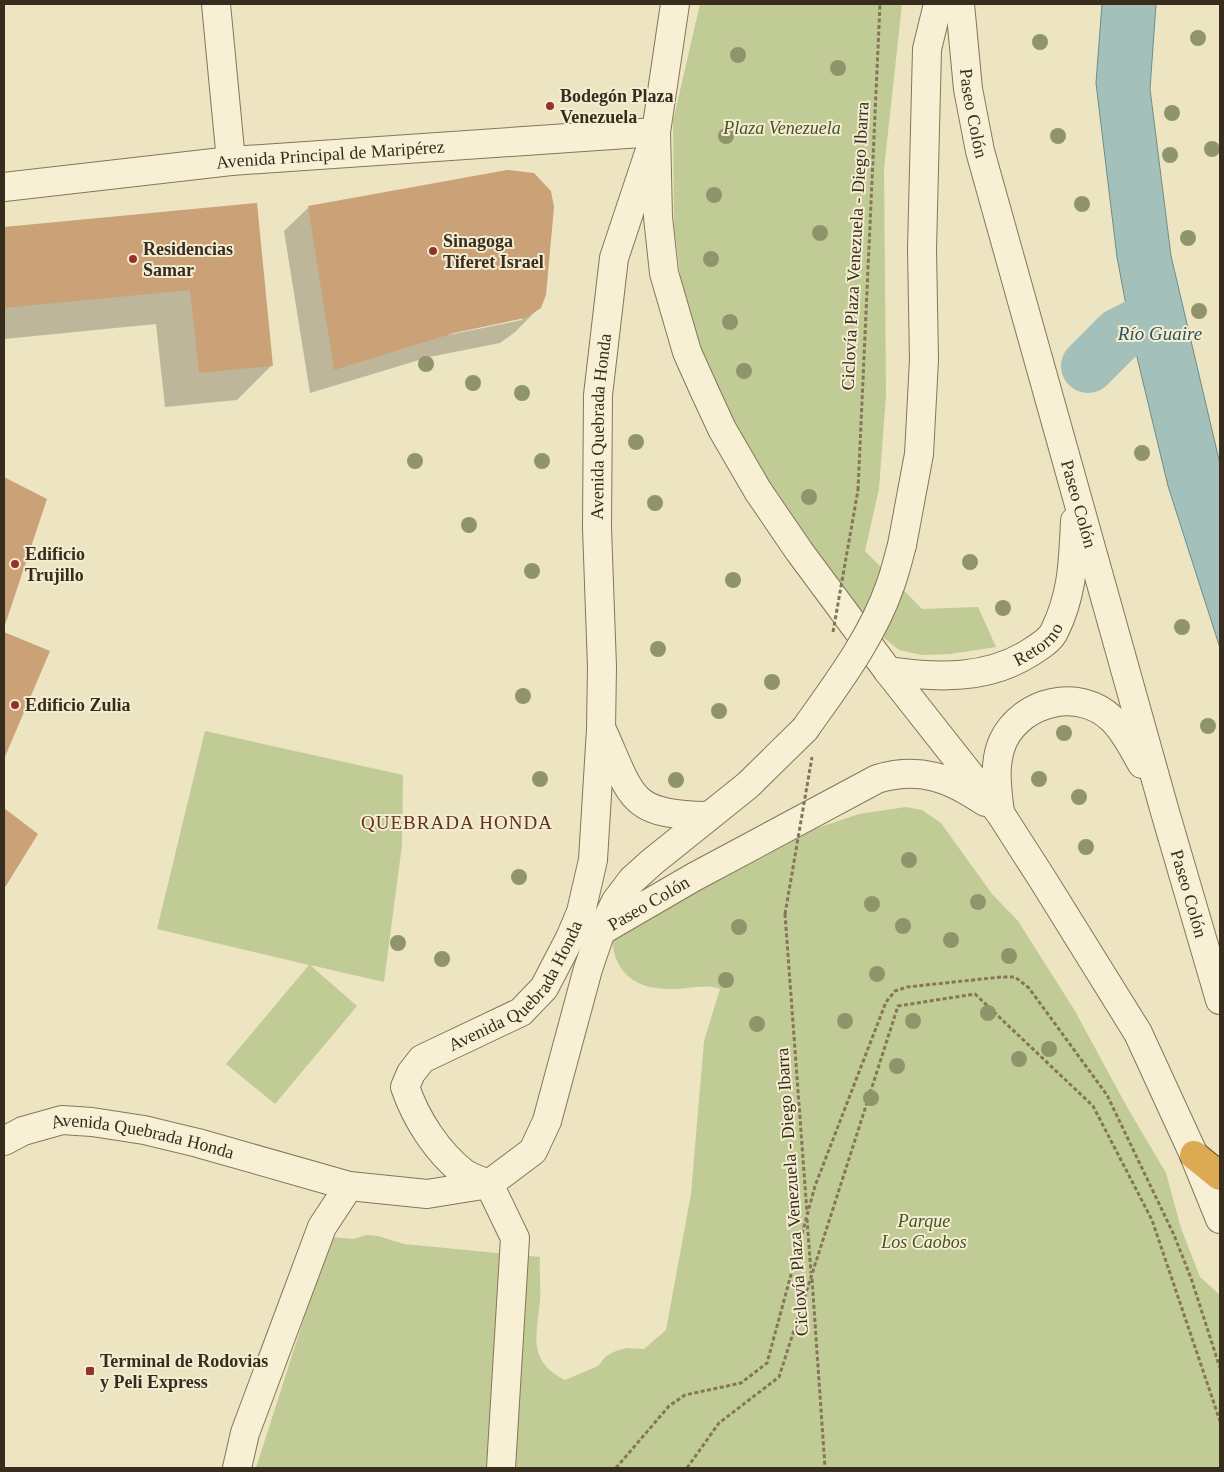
<svg xmlns="http://www.w3.org/2000/svg" width="1224" height="1472" font-family="'Times New Roman',serif">
	<style>
		.green { fill: #c1cb96 }
		.water { fill: #a4c0ba; stroke: #6b8e88 }
		.shadow { fill: #0003; fill-rule: evenodd }
		.lines { fill: none; stroke-linecap: round; stroke-linejoin: round }
		.river { stroke: #a4c0ba; stroke-width: 54 }
		.building { fill: #cba178 }
		.minor-casing { stroke: #877559; stroke-width: 30 }
		.highway-casing { stroke: #55432e; stroke-width: 30 }
		.path { stroke: #877559; stroke-width: 3; stroke-dasharray: 4 2.5; stroke-linecap: butt }
		.minor { stroke: #f8f0d5; stroke-width: 28 }
		.highway { stroke: #dcaa53; stroke-width: 28 }
		.minor-bridge-casing { stroke: #877559; stroke-width: 30; stroke-linecap: butt }
		.path-bridge { stroke: #877559; stroke-width: 3; stroke-dasharray: 4 2.5; stroke-linecap: butt }
		.minor-bridge { stroke: #f8f0d5; stroke-width: 28 }
		.tree { fill: #90946b }
		.poi-dot { fill: #95312a; stroke: #f5edd2; stroke-width: 2 }
		.labels { text-anchor: middle; stroke-width: 4; stroke-linejoin: round; paint-order: stroke }
		.poi-label { font-size: 18px; font-weight: bold; fill: #372c1d; stroke: #f5edd2; text-anchor: start }
		.street-label { font-size: 18px; fill: #372c1d; stroke: #f5edd2 }
		.park-label { font-size: 18px; font-style: italic; fill: #445324; stroke: #f5edd2 }
		.water-label { font-size: 19px; font-style: italic; fill: #2d5657; stroke: #f5edd2 }
		.neighbourhood-label { font-size: 19px; letter-spacing: 1px; fill: #63311d; stroke: #f5edd2 }
	</style>
	<rect width="100%" height="100%" fill="#ede4c2"/>
	<path class="green" d="M 700,4 L 902,4 L 884,169 L 886,395 L 879,489 L 865,551 L 922,609 L 978,607 L 996,647 L 950,654 L 922,655 L 899,650 L 873,629 L 810,547 L 747,453 L 696,347 L 683,299 L 674,225 L 673,121 Z
		M 205,731 L 403,775 L 402,845 L 384,982 L 310,965 L 357,1006 L 275,1104 L 226,1064 L 309,965 L 157,929 Z
		M 906,807 L 922,810 L 941,823 L 992,894 L 1018,921 L 1075,1011 L 1127,1107 L 1166,1173 L 1181,1228 L 1200,1277 L 1220,1295 L 1220,1468 L 256,1468 L 330,1237 L 354,1239 L 366,1235 L 378,1236 L 404,1244 L 540,1257 C 539,1271 541,1285 540,1299 C 538,1333 525,1360 565,1380 L 598,1366 L 606,1356 L 616,1351 L 627,1348 L 644,1349 L 666,1330 L 691,1194 L 704,1041 L 720,989 C 703,983 687,990 670,989 C 636,989 615,974 612,940 L 700,888 L 805,832 L 859,814 Z"/>
	<path class="water" d="M 1102,4 L 1156,4 L 1150,89 L 1171,256 L 1220,464 L 1220,648 L 1168,486 L 1131,332 L 1117,257 L 1096,83 Z"/>
	<path class="shadow" d="M 255,204 L 272,365 L 237,400 L 165,407 L 156,324 L 4,339 L 4,229 Z
		M 309,207 L 540,307 L 515,332 L 500,343 L 429,357 L 310,393 L 284,231 ZM 522,318 L 522,320 L 448,335 L 448,333 Z
		M 4,478 L 46,500 L 4,625 Z
		M 4,633 L 49,652 L 4,756 Z
		M 4,809 L 36,834 L 4,886 Z"/>
	<g class="lines">
		<path class="river" d="M 1088,366 L 1119,335 L 1137,326"/>
	</g>
	<path class="building" d="M 507,170 L 534,173 L 551,191 L 554,207 L 546,295 L 541,308 L 525,318 L 454,333 L 334,370 L 308,206 Z
		M 257,203 L 273,366 L 199,373 L 190,290 L 4,308 L 4,227 Z
		M 4,477 L 47,499 L 4,628 Z
		M 4,632 L 50,651 L 4,759 Z
		M 4,808 L 38,834 L 4,889 Z"/>
	<g class="lines">
		<g class="minor-casing">
			<g id="minor">
				<path d="M 216,4 L 231,161"/>
				<path d="M 675,4 L 656,132 L 658,217 L 664,273 L 687,352 L 704,390 L 722,429 L 758,491 L 799,551 L 888,671 L 1000,813 L 1043,880 L 1138,1033 L 1194,1155 L 1220,1219"/>
				<path id="s1" d="M 960,4 L 968,89 L 980,151 L 1165,812 L 1220,1000"/>
				<path id="s2" d="M 4,187 L 231,161 L 656,132"/>
				<path d="M 902,545 L 919,454 L 924,360 L 922,249 L 927,49 L 938,4"/>
				<path id="s3" d="M 888,671 C 937,678 988,680 1031,652 C 1039,647 1050,640 1054,632 C 1073,594 1073,561 1075,521"/>
				<path d="M 603,732 C 633,799 629,814 708,816"/>
				<path d="M 1000,813 C 997,789 993,763 1003,741 C 1022,701 1079,687 1112,719 C 1125,731 1133,749 1142,764"/>
				<path id="s4" d="M 601,931 L 694,877 L 877,779 C 919,766 950,778 985,802"/>
				<path id="s5" d="M 4,1141 L 23,1131 L 62,1120 L 92,1122 L 144,1130 L 198,1143 L 349,1186 L 427,1194 L 489,1184 L 533,1151 L 547,1121 L 588,969 L 601,931 L 616,901 L 632,880 L 652,862 L 748,785 L 805,729"/>
				<path d="M 237,1468 L 245,1433 L 322,1227 L 349,1186"/>
				<path id="s6" d="M 501,1468 L 515,1238 L 489,1184 C 481,1181 471,1178 464,1173 C 437,1152 416,1119 405,1087 L 411,1073 L 422,1059 L 521,1012 L 544,988 L 570,938 L 581,912 L 593,860 L 601,729 L 602,667 L 597,528 L 598,395 L 614,258 L 656,132"/>
			</g>
		</g>
		<g class="highway-casing">
			<path id="highway" d="M 1194,1155 L 1220,1176"/>
		</g>
		<path class="path" d="M 858,490 L 880,4
			M 785,914 L 807,1213
			M 807,1219 L 811,1273
			M 812,1279 L 825,1468
			M 616,1468 L 669,1406 L 685,1395 L 741,1383 L 767,1363 L 815,1186 L 886,1002 L 895,991 L 907,987 L 1001,977 L 1015,977 L 1029,988 L 1107,1095 L 1174,1235 L 1191,1278 L 1220,1368
			M 687,1468 L 719,1423 L 779,1377 L 898,1006 L 975,994 L 1093,1106 L 1152,1220 L 1220,1421"/>
		<use href="#minor" class="minor"/>
		<use href="#highway" class="highway"/>
		<g class="minor-bridge-casing">
			<path id="minor-bridge" d="M 805,729 C 836,685 872,638 890,586 C 895,573 898,559 902,545"/>
		</g>
		<path class="path-bridge" d="M 833,632 L 858,490
			M 785,914 L 812,757"/>
		<use href="#minor-bridge" class="minor-bridge"/>
	</g>
	<g class="tree">
		<circle cx="1198" cy="38" r="8"/>
		<circle cx="1040" cy="42" r="8"/>
		<circle cx="738" cy="55" r="8"/>
		<circle cx="838" cy="68" r="8"/>
		<circle cx="1172" cy="113" r="8"/>
		<circle cx="726" cy="136" r="8"/>
		<circle cx="1058" cy="136" r="8"/>
		<circle cx="1212" cy="149" r="8"/>
		<circle cx="1170" cy="155" r="8"/>
		<circle cx="714" cy="195" r="8"/>
		<circle cx="1082" cy="204" r="8"/>
		<circle cx="820" cy="233" r="8"/>
		<circle cx="1188" cy="238" r="8"/>
		<circle cx="711" cy="259" r="8"/>
		<circle cx="1199" cy="311" r="8"/>
		<circle cx="730" cy="322" r="8"/>
		<circle cx="426" cy="364" r="8"/>
		<circle cx="744" cy="371" r="8"/>
		<circle cx="473" cy="383" r="8"/>
		<circle cx="522" cy="393" r="8"/>
		<circle cx="636" cy="442" r="8"/>
		<circle cx="1142" cy="453" r="8"/>
		<circle cx="415" cy="461" r="8"/>
		<circle cx="542" cy="461" r="8"/>
		<circle cx="809" cy="497" r="8"/>
		<circle cx="655" cy="503" r="8"/>
		<circle cx="469" cy="525" r="8"/>
		<circle cx="970" cy="562" r="8"/>
		<circle cx="532" cy="571" r="8"/>
		<circle cx="733" cy="580" r="8"/>
		<circle cx="1003" cy="608" r="8"/>
		<circle cx="1182" cy="627" r="8"/>
		<circle cx="658" cy="649" r="8"/>
		<circle cx="772" cy="682" r="8"/>
		<circle cx="523" cy="696" r="8"/>
		<circle cx="719" cy="711" r="8"/>
		<circle cx="1208" cy="726" r="8"/>
		<circle cx="1064" cy="733" r="8"/>
		<circle cx="540" cy="779" r="8"/>
		<circle cx="1039" cy="779" r="8"/>
		<circle cx="676" cy="780" r="8"/>
		<circle cx="1079" cy="797" r="8"/>
		<circle cx="1086" cy="847" r="8"/>
		<circle cx="909" cy="860" r="8"/>
		<circle cx="519" cy="877" r="8"/>
		<circle cx="978" cy="902" r="8"/>
		<circle cx="872" cy="904" r="8"/>
		<circle cx="903" cy="926" r="8"/>
		<circle cx="739" cy="927" r="8"/>
		<circle cx="951" cy="940" r="8"/>
		<circle cx="398" cy="943" r="8"/>
		<circle cx="1009" cy="956" r="8"/>
		<circle cx="442" cy="959" r="8"/>
		<circle cx="877" cy="974" r="8"/>
		<circle cx="726" cy="980" r="8"/>
		<circle cx="988" cy="1013" r="8"/>
		<circle cx="845" cy="1021" r="8"/>
		<circle cx="913" cy="1021" r="8"/>
		<circle cx="757" cy="1024" r="8"/>
		<circle cx="1049" cy="1049" r="8"/>
		<circle cx="1019" cy="1059" r="8"/>
		<circle cx="897" cy="1066" r="8"/>
		<circle cx="871" cy="1098" r="8"/>
	</g>
	<g class="poi-dot">
		<circle cx="550" cy="106" r="5"/>
		<circle cx="433" cy="251" r="5"/>
		<circle cx="133" cy="259" r="5"/>
		<circle cx="15" cy="564" r="5"/>
		<circle cx="15" cy="705" r="5"/>
		<rect x="85" y="1366" width="10" height="10" rx="2.5"/>
	</g>
	<g class="labels">
		<g class="poi-label">
			<text x="560" y="102">Bodegón Plaza<tspan x="560" dy="21">Venezuela</tspan></text>
			<text x="443" y="247">Sinagoga<tspan x="443" dy="21">Tiferet Israel</tspan></text>
			<text x="143" y="255">Residencias<tspan x="143" dy="21">Samar</tspan></text>
			<text x="25" y="560">Edificio<tspan x="25" dy="21">Trujillo</tspan></text>
			<text x="25" y="711">Edificio Zulia</text>
			<text x="100" y="1367">Terminal de Rodovias<tspan x="100" dy="21">y Peli Express</tspan></text>
		</g>
		<g class="street-label">
			<text dy="6" stroke="none"><textPath href="#s1" startOffset="110">Paseo Colón</textPath></text>
			<text dy="6" stroke="none"><textPath href="#s2" startOffset="328">Avenida Principal de Maripérez</textPath></text>
			<text transform="translate(855 246) rotate(-87)" y="6">Ciclovía Plaza Venezuela - Diego Ibarra</text>
			<text dy="6" stroke="none"><textPath href="#s6" startOffset="1171">Avenida Quebrada Honda</textPath></text>
			<text dy="6" stroke="none"><textPath href="#s1" startOffset="515">Paseo Colón</textPath></text>
			<text dy="6" stroke="none"><textPath href="#s3" startOffset="158">Retorno</textPath></text>
			<text dy="6" stroke="none"><textPath href="#s1" startOffset="920">Paseo Colón</textPath></text>
			<text dy="6" stroke="none"><textPath href="#s4" startOffset="55">Paseo Colón</textPath></text>
			<text dy="6" stroke="none"><textPath href="#s6" startOffset="580">Avenida Quebrada Honda</textPath></text>
			<text dy="6" stroke="none"><textPath href="#s5" startOffset="144">Avenida Quebrada Honda</textPath></text>
			<text transform="translate(792 1192) rotate(-94)" y="6">Ciclovía Plaza Venezuela - Diego Ibarra</text>
		</g>
		<g class="park-label">
			<text x="782" y="134">Plaza Venezuela</text>
			<text x="924" y="1227">Parque<tspan x="924" dy="21">Los Caobos</tspan></text>
		</g>
		<g class="water-label">
			<text x="1160" y="340">Río Guaire</text>
		</g>
		<g class="neighbourhood-label">
			<text x="457" y="829">QUEBRADA HONDA</text>
		</g>
	</g>
	<rect width="1224" height="1472" fill="none" stroke="#372c1d" stroke-width="10"/>
</svg>
